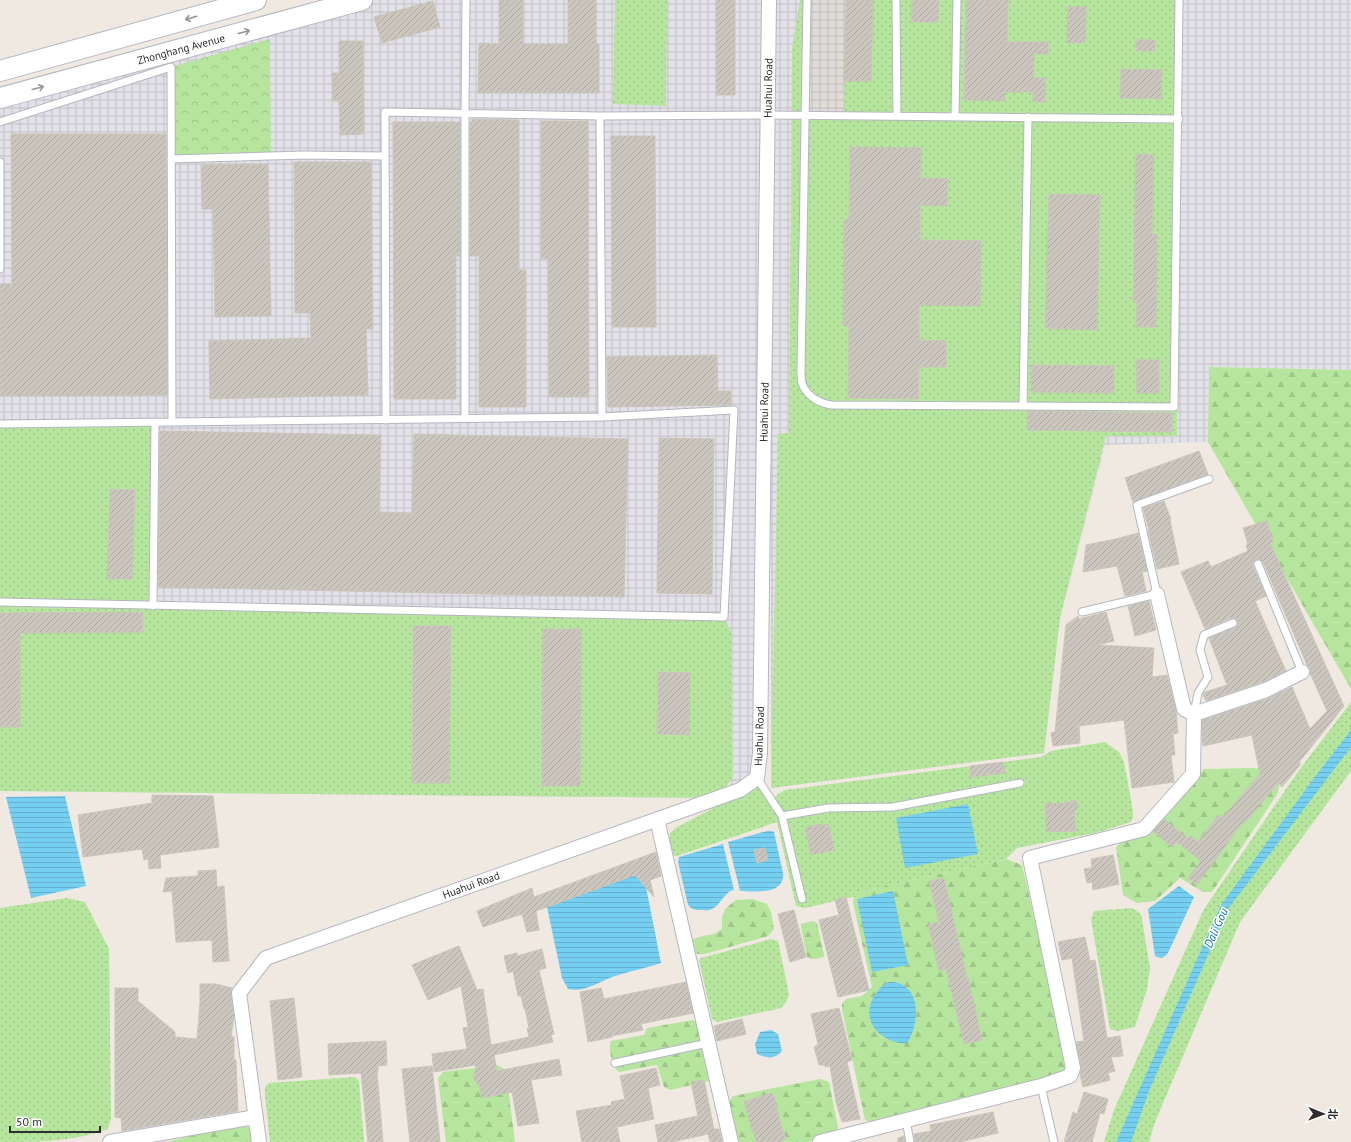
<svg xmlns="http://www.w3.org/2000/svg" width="1351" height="1142" font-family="'PT Sans','Noto Sans SC',sans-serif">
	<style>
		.industrial { fill: url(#industrial-grid) }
		.grass { fill: url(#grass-dots) }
		.forest { fill: url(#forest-firs) }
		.park { fill: url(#park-crowns) }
		.plaza { fill: url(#plaza-grid) }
		.water { fill: url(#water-rules) }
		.building { fill: url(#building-hatch); stroke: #cbc5ba }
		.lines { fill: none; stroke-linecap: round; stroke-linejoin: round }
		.lane-casing { stroke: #b4b7c1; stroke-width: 9 }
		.street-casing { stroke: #b4b7c1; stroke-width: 16 }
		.secondary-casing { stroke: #b4b7c1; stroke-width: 22 }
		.lane { stroke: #fff; stroke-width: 7 }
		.street { stroke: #fff; stroke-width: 14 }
		.secondary { stroke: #fff; stroke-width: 20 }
		.oneway { stroke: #969696 }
		.labels { text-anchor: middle; stroke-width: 3; stroke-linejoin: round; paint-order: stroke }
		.street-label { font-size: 11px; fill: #2e2e2e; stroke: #fff }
		.water-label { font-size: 12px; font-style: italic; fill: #0d6fa3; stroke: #fff }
	</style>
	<defs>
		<pattern id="industrial-grid" width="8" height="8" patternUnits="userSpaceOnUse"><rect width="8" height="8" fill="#e3e1e8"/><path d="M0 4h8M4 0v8" fill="none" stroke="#c3c1c7"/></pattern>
		<pattern id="grass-dots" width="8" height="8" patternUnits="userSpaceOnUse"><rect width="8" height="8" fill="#b6e59e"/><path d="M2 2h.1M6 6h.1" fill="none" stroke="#9dc588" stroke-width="1.8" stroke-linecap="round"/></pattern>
		<pattern id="forest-firs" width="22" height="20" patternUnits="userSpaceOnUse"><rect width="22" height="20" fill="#b6e59e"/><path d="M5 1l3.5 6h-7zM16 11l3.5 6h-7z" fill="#9dc588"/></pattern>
		<pattern id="park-crowns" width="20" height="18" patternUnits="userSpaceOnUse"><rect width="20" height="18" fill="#b6e59e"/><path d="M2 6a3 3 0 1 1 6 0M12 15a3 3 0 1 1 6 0" fill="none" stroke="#9dc588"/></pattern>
		<pattern id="plaza-grid" width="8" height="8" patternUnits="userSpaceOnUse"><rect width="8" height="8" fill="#dfdcd8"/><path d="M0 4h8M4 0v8" fill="none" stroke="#c0bdba"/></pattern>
		<pattern id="water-rules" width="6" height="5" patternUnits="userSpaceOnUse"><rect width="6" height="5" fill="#75cff0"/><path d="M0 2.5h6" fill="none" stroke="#66b2ce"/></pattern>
		<pattern id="building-hatch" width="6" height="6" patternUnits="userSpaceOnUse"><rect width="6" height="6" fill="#cbc7bf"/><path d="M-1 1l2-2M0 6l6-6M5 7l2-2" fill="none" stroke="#afaba4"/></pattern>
	</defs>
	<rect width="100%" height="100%" fill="#efe9e1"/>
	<path class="industrial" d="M 362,0 L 769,0 L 757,778 L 717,798 L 0,791 L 0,98 Z
		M 770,0 L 1351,0 L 1351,370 L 1209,367 L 1208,442 L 1105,445 L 1060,618 L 1044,753 L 771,788 Z"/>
	<path class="grass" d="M 615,0 L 667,0 L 666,106 L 613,104 Z
		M 800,0 L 1179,0 L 1174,407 L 1177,410 L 1177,436 L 1106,436 L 1060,618 L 1044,753 L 771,788 L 778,434 L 789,433 L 792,49 Z
		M 155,423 L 153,606 L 724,617 L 732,634 L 733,778 L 717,798 L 0,791 L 0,424 Z
		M 1351,702 L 1351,771 L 1240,922 L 1155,1122 L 1149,1142 L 1104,1142 L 1114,1110 L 1204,909 L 1297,773 Z
		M 1105,742 L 1119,752 L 1124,762 L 1133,811 L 1133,817 L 1131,822 L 1095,833 L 1017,848 L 1006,859 L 854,893 L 853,897 L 805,908 L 796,906 L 777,822 L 677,856 L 673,856 L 669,849 L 670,833 L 677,827 L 756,786 L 764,788 L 772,801 L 778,794 L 785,790 L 1041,757 L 1051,751 Z
		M 67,898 L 85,902 L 109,949 L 111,1118 L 108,1129 C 72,1142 38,1142 0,1142 L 0,908 Z
		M 1132,908 L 1141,914 L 1150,968 L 1147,989 L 1135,1027 L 1117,1031 L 1110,1029 L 1091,919 L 1094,911 Z
		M 771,939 L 778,941 L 789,995 L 786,1002 L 781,1008 L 717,1022 L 712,1019 L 699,960 L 701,958 Z
		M 355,1077 L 359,1081 L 364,1142 L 270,1142 L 265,1096 L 265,1087 L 269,1083 Z"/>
	<path class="forest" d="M 1209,367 L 1351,370 L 1351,689 L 1208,442 Z
		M 1252,768 L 1265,769 L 1279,784 L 1278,793 L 1212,892 L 1203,892 L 1180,878 L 1155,901 L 1137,903 L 1123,895 L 1116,847 L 1122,842 L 1146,836 L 1204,769 Z
		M 1006,859 L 1022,865 L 1068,1063 L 1064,1071 L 1055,1078 L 872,1122 L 865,1120 L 842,1009 L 842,1004 L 846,999 L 862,996 L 872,987 L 853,903 L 854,893 Z
		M 753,899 L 767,904 L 771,912 L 774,929 L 768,936 L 705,954 L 697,954 L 693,948 L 693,939 L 703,936 L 714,934 L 722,929 L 722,918 L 725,909 L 736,900 Z
		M 813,921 L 817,923 L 824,955 L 824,957 L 814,959 L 810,959 L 807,957 L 801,927 L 801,924 Z
		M 693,1020 L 699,1024 L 709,1075 L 709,1081 L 670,1090 L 664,1087 L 657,1065 L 619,1072 C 612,1068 608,1049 611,1041 L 644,1035 L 647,1028 Z
		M 497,1065 L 503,1068 L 506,1072 L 515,1142 L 446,1142 L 438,1078 L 443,1072 Z
		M 820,1079 L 829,1082 L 838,1128 L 832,1136 L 807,1142 L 734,1142 L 727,1105 L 733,1096 Z
		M 239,1124 L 250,1128 L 253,1135 L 254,1142 L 167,1142 Z"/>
	<path class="park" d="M 270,39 L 271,156 L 171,159 L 171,67 Z"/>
	<path class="plaza" d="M 807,0 L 846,0 L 844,115 L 805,115 Z"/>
	<path class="water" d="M 1351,730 L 1351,747 L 1228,909 L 1149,1091 L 1131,1142 L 1116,1142 L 1221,905 L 1317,774 Z
		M 65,796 L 86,886 L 31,898 L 6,797 Z
		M 968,804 L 978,854 L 905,868 L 896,818 Z
		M 767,831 L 772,831 L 774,832 L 783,873 C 785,896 753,891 740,891 L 728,842 Z
		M 723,844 L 734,890 C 724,891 720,908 709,910 C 707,911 702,910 699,910 C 695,910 691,909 688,905 L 678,862 L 679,857 Z
		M 635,875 L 646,887 L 661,963 C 646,968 631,971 615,976 C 600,981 585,993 568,989 L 562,978 L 547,907 Z
		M 1179,886 L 1194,897 L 1168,953 C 1164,958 1161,959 1155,956 L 1148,909 Z
		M 893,891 L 908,965 L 872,972 L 857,899 Z
		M 888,982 C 892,982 897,982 901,984 C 922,994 918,1027 907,1043 C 899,1044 893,1042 886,1038 C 861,1024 866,996 888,982 Z
		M 771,1030 L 778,1034 L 782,1051 C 774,1060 767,1058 757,1054 L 755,1044 L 760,1032 Z"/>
	<path class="building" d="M 499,0 L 523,0 L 523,44 L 568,44 L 568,0 L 596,0 L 596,44 L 599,44 L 599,93 L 478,93 L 479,43 L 499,44 Z
		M 716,0 L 735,0 L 735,95 L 716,95 Z
		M 846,0 L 873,0 L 871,81 L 844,81 Z
		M 912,0 L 939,0 L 938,22 L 911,22 Z
		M 966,0 L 1008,0 L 1007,42 L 1048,42 L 1048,54 L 1034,54 L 1034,78 L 1045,78 L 1045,102 L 1033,102 L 1033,92 L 1005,92 L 1005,101 L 964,100 Z
		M 433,1 L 440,27 L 382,43 L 374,17 Z
		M 1068,7 L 1086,7 L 1085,43 L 1067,43 Z
		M 1136,40 L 1155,40 L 1155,51 L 1136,51 Z
		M 339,41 L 363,41 L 364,134 L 340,135 L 339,101 L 333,101 L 332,73 L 339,73 Z
		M 1121,69 L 1162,70 L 1161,99 L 1120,98 Z
		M 472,119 L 519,120 L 519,270 L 526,270 L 526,407 L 479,407 L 479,256 L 470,256 L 470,122 L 472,122 Z
		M 541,121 L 588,121 L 589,397 L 549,397 L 548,259 L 541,259 Z
		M 393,122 L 460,122 L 460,256 L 456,256 L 456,399 L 394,399 Z
		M 11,134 L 166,134 L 167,395 L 0,396 L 0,284 L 12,284 Z
		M 611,136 L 655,136 L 656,327 L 612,327 Z
		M 850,147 L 921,148 L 920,178 L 948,179 L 947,206 L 920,205 L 920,240 L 981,241 L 980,306 L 919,305 L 919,340 L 946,341 L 946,367 L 919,367 L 918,399 L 848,398 L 849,326 L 843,326 L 844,220 L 849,219 Z
		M 1136,154 L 1153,155 L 1152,234 L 1157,234 L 1156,327 L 1136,327 L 1137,302 L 1133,302 Z
		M 294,162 L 371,162 L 373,329 L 366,329 L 368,395 L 210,399 L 209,341 L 311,338 L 310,313 L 295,313 Z
		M 268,164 L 271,316 L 215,317 L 213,209 L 202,209 L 201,165 Z
		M 1049,194 L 1100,195 L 1097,330 L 1045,328 Z
		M 717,355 L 718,391 L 731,391 L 731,405 L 608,407 L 607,357 Z
		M 1136,360 L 1159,360 L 1159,393 L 1137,393 Z
		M 1031,365 L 1114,366 L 1114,393 L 1031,392 Z
		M 1028,411 L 1172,413 L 1172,432 L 1027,430 Z
		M 160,431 L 381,435 L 379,512 L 412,513 L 414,434 L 628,439 L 624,597 L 158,587 Z
		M 659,438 L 714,439 L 712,594 L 657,593 Z
		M 1199,451 L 1208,474 L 1133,502 L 1125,478 Z
		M 110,489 L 135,490 L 132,579 L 107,579 Z
		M 1164,501 L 1171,519 L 1170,520 L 1179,564 L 1157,569 L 1148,530 L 1149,530 L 1143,508 Z
		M 1267,521 L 1273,542 L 1270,543 L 1344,706 L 1300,761 L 1300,765 L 1282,787 L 1278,783 L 1244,824 L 1242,823 L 1197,885 L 1188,878 L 1201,861 L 1177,842 L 1172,847 L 1153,831 L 1164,819 L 1188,839 L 1190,836 L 1198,842 L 1218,815 L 1222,818 L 1260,774 L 1252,735 L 1203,746 L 1202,741 L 1202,720 L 1269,698 L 1292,687 L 1310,729 L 1327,711 L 1310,673 L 1310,669 L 1307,665 L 1263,562 L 1258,559 L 1254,561 L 1253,566 L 1266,596 L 1255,601 L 1286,671 L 1263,682 L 1206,701 L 1203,695 L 1205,692 L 1227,685 L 1209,638 L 1235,628 L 1237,626 L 1238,621 L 1236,619 L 1231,618 L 1205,629 L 1181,572 L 1208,561 L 1211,567 L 1248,551 L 1246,545 L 1248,544 L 1243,528 Z
		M 1138,533 L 1147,571 L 1142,572 L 1146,591 L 1125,596 L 1117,566 L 1083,572 L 1086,545 L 1116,539 Z
		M 1149,601 L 1156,630 L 1135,636 L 1128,606 Z
		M 143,612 L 143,632 L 20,633 L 20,727 L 0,727 L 0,613 Z
		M 1106,612 L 1114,641 L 1098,645 L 1154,648 L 1152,677 L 1167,675 L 1176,711 L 1178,733 L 1173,734 L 1175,755 L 1171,755 L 1174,782 L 1132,788 L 1124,720 L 1079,726 L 1080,743 L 1053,746 L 1051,733 L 1055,732 L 1066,625 L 1078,616 L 1079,619 Z
		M 413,626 L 451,626 L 449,783 L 412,783 Z
		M 543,629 L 581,629 L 580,786 L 542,786 Z
		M 658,672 L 690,673 L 689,735 L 657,734 Z
		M 1003,762 L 1005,773 L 971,777 L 970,766 Z
		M 152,795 L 213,796 L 219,847 L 160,855 L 161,868 L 149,869 L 148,859 L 144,860 L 142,849 L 83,857 L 78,815 L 152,803 Z
		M 1073,800 L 1076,801 L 1078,806 L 1077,809 L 1074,811 L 1076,831 L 1046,832 L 1045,804 L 1068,803 Z
		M 821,824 L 821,826 L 828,824 L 834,850 L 811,855 L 805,828 Z
		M 765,848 L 768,860 L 757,863 L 754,850 Z
		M 656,852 L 661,876 L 650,880 L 654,897 L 635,875 L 536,911 L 539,930 L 527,932 L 522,914 L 483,927 L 477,911 L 532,888 L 534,897 Z
		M 1113,855 L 1119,884 L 1093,890 L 1092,882 L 1087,883 L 1084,869 L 1092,868 L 1091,859 Z
		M 216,870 L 217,887 L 224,886 L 229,961 L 213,962 L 212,940 L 176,942 L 172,891 L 163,892 L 166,878 L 198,876 L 198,871 Z
		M 944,878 L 967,978 L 968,978 L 982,1040 L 964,1044 L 946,969 L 939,971 L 928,924 L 939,922 L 929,881 Z
		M 846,897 L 869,990 L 838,997 L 819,920 L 839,915 L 835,900 Z
		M 794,910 L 806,957 L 790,962 L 778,914 Z
		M 1085,937 L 1090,961 L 1095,960 L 1107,1038 L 1120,1036 L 1123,1056 L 1111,1057 L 1115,1071 L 1108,1073 L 1110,1080 L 1083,1087 L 1080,1074 L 1081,1066 L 1076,1042 L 1084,1041 L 1072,958 L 1062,960 L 1058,942 Z
		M 459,946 L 477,990 L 483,989 L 491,1045 L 529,1037 L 527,1028 L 529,1028 L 525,1009 L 524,1009 L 521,996 L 518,996 L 513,971 L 508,973 L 504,956 L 517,953 L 517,956 L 542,949 L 546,968 L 539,970 L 554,1034 L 551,1035 L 553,1042 L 494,1055 L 497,1071 L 559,1059 L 562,1075 L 531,1080 L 539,1123 L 518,1126 L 512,1092 L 482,1098 L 479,1085 L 475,1081 L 474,1078 L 476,1065 L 434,1072 L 432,1054 L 467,1049 L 463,1028 L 468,1027 L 461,986 L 428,1000 L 412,965 Z
		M 686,982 L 693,1013 L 641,1024 L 643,1030 L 612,1036 L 613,1037 L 588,1042 L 580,992 L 601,988 L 604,999 Z
		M 200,984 L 216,984 L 232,988 L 231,994 L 234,1016 L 231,1036 L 234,1037 L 234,1060 L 236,1060 L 238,1111 L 122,1131 L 121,1118 L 115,1117 L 115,988 L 138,988 L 138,1001 L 175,1032 L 175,1037 L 197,1039 L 200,1002 Z
		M 294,998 L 302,1077 L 278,1080 L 270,1001 Z
		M 839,1008 L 852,1060 L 847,1062 L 860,1119 L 842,1122 L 836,1102 L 830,1066 L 825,1067 L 825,1065 L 819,1065 L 814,1047 L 818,1044 L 811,1014 Z
		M 742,1019 L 746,1034 L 717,1041 L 714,1026 Z
		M 386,1041 L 387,1065 L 378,1066 L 378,1072 L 377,1072 L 383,1142 L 368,1142 L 361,1073 L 329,1075 L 328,1044 Z
		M 432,1066 L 440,1142 L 410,1142 L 402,1069 Z
		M 656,1068 L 660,1085 L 648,1088 L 654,1119 L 617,1127 L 620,1142 L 582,1142 L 576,1111 L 612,1105 L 611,1102 L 625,1099 L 620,1076 Z
		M 704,1080 L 714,1129 L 719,1129 L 722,1142 L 710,1142 L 708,1134 L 676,1141 L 676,1142 L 658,1142 L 655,1125 L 698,1116 L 691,1082 Z
		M 1084,1092 L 1108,1099 L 1104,1114 L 1100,1113 L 1092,1142 L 1064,1142 L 1073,1112 L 1077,1114 Z
		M 771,1093 L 774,1096 L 782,1129 L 785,1136 L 784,1140 L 778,1142 L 756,1142 L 744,1102 Z
		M 993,1112 L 998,1133 L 964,1141 L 964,1142 L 915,1142 L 914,1134 L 931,1131 L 930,1125 Z
		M 904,1136 L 905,1142 L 898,1142 L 898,1138 Z"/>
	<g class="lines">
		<g class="lane-casing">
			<path id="lane" d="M 807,0 L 801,370 C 801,374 801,379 802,383 C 806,396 819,403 831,405 L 1174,407 L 1179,0
				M 896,0 L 897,116
				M 600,116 L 767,115 L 1179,119
				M 955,116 L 957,0
				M 0,122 L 171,67 L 172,422
				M 171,159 L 303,155 L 384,156
				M 0,162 L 0,269
				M 1023,406 L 1028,117
				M 465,419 L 465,113 L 466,0
				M 0,424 L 602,417 L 600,116 L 385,112 L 386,420
				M 1258,564 L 1302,672
				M 0,602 L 724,617 L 734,410 L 602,417
				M 153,606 L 155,423
				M 1082,612 L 1157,594 L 1137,505 L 1209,479
				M 1194,714 L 1198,693 L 1208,677 L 1200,650 L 1204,635 L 1233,623
				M 757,778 L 782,816 L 828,808 L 893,807 L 1020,783
				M 782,816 L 802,899
				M 615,1063 L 708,1043
				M 1041,1086 L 1054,1142
				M 906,1120 L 910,1142"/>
		</g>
		<g class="street-casing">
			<path id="street" d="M 1157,594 L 1184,709 L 1194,714
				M 657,819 L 731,1142
				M 110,1142 L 256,1117
				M 259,1142 L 239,993 L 266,958 L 740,790 L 757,778 L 760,753 L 769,0
				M 820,1142 L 1041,1086 L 1070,1076 L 1073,1068 L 1030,858 L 1144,829 L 1193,774 L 1194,714 L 1266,690 L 1302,672"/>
		</g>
		<g class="secondary-casing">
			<path id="secondary" d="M 0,71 L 256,0
				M 0,98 L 362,0"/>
		</g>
		<use href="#lane" class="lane"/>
		<use href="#street" class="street"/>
		<use href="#secondary" class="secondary"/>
	</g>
	<defs><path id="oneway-shaft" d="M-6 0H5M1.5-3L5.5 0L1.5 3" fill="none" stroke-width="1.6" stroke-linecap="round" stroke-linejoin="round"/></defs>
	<g class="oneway">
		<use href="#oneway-shaft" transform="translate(191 18) rotate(164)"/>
		<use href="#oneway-shaft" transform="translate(244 32) rotate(-15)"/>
		<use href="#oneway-shaft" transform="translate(38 88) rotate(-15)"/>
	</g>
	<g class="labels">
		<g class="street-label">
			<text transform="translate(181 49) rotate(-15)" y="4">Zhonghang Avenue</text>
			<text transform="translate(768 88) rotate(-89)" y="4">Huahui Road</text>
			<text transform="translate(764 412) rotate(-89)" y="4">Huahui Road</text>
			<text transform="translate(759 736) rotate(-88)" y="4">Huahui Road</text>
			<text transform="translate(471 885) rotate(-20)" y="4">Huahui Road</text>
		</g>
		<g class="water-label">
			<text transform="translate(1216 928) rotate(-66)" y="4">Dali Gou</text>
		</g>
	</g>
	<g transform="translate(1323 1114) rotate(91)" stroke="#ffffff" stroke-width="3" paint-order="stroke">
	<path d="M0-3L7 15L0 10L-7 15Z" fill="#2e2e2e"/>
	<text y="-6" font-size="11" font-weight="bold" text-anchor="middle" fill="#2e2e2e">北</text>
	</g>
	<path d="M10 1126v6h90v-6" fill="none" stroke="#2e2e2e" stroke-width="2"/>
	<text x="16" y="1126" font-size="12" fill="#2e2e2e" stroke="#ffffff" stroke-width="3" paint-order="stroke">50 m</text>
</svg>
